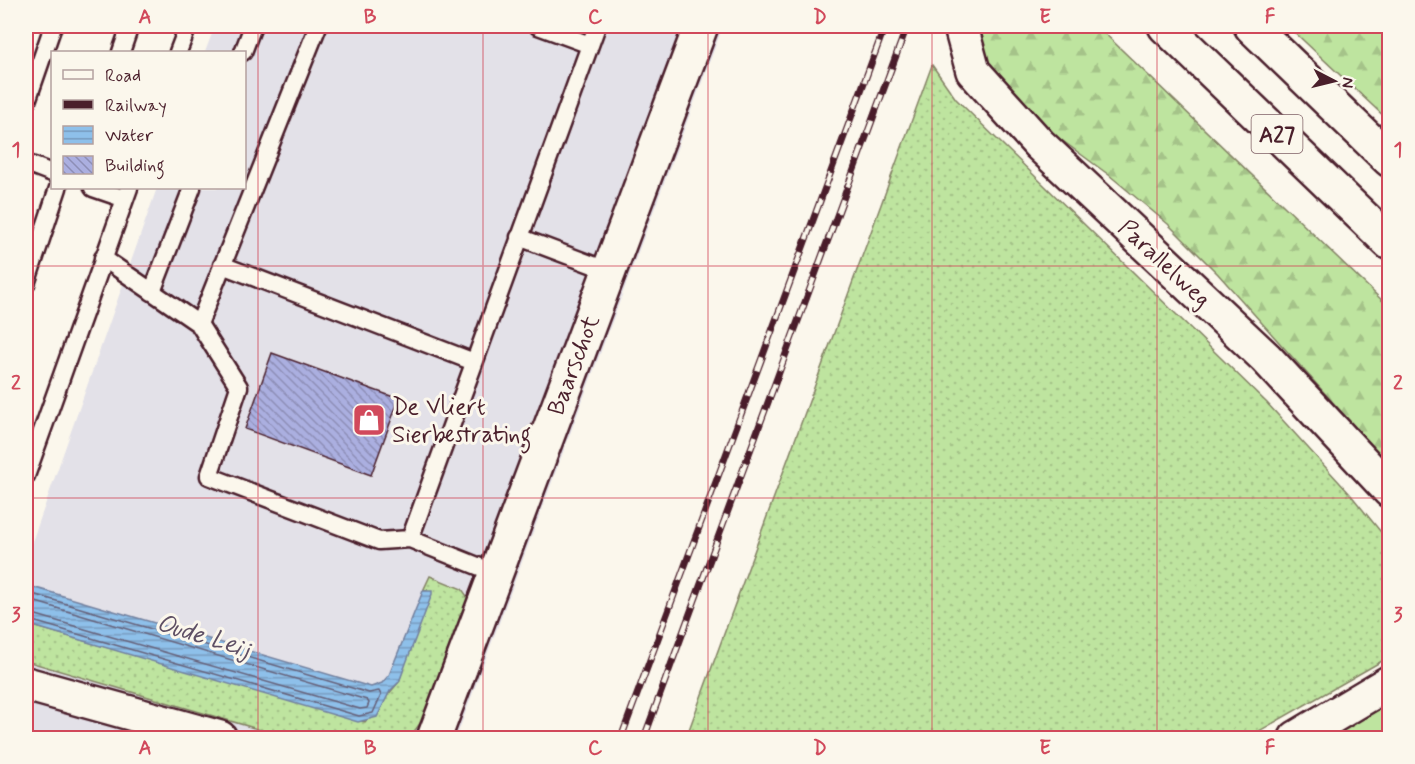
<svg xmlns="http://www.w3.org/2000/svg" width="1415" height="764" font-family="Mynerve,sans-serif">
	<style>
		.built { fill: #e3e1e8 }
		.grass { fill: url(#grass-dots); stroke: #848265; stroke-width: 1.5 }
		.forest { fill: url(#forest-firs); stroke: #848265; stroke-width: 1.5 }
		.park { fill: #bee49f; stroke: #848265; stroke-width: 1.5 }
		.water { fill: url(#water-rules); stroke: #73809e; stroke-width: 1.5 }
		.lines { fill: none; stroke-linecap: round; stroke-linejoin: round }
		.shore { stroke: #655f77; stroke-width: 1.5 }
		.building { fill: url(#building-back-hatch); stroke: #4a1f2b; stroke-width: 1.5 }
		.service-casing { stroke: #4a1f2b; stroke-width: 21 }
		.minor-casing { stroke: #4a1f2b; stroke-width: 38 }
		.motorway-casing { stroke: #4a1f2b; stroke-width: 38 }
		.service { stroke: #fbf7ec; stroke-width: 16 }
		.minor { stroke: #fbf7ec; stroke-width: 33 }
		.motorway { stroke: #fbf7ec; stroke-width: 33 }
		.rail-casing { stroke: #4a1f2b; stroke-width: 7 }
		.rail { stroke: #fbf7ec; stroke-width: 4.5; stroke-dasharray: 14; stroke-linecap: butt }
		.grid { fill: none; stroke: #d1495b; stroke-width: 1.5; stroke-opacity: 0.55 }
		.labels { text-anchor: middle; stroke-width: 6; stroke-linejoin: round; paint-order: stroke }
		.shield { fill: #fbf7ec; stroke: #7f6065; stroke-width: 1.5 }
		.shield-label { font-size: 22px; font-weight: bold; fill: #4a1f2b }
		.street-label { font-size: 24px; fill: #4a1f2b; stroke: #fbf7ec }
		.poi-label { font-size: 24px; fill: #4a1f2b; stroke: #fbf7ec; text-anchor: start }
		.water-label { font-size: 26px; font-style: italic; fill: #5e4f64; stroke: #fbf7ec }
		.neatline { fill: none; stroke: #d1495b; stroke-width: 2 }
		.grid-label { font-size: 20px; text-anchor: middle; font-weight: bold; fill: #d1495b }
	</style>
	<defs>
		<pattern id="grass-dots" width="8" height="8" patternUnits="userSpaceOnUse" patternTransform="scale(1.5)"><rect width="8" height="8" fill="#bee49f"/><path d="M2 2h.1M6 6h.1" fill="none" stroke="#a5c389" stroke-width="1.8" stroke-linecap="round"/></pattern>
		<pattern id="forest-firs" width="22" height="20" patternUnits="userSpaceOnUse" patternTransform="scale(1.5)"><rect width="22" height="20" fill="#bee49f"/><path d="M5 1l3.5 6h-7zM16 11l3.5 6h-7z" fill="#a5c389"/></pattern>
		<pattern id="water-rules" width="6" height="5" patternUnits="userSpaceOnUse" patternTransform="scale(1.5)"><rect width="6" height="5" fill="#8ec0ea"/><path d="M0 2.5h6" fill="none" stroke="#769bbe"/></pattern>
		<pattern id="building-back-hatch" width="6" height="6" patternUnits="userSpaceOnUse" patternTransform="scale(1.5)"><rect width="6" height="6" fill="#abafe0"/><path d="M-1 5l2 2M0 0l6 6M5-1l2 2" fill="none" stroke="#8d8eb6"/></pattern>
	</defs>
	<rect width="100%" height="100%" fill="#fbf7ec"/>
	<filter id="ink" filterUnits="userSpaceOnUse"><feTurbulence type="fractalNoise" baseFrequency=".0167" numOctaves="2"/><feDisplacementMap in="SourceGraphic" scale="12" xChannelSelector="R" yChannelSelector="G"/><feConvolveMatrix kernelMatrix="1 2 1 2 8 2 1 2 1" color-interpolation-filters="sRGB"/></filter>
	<g filter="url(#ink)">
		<path class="built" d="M 215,26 L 723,26 L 456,738 L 26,738 L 26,559 L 157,188 L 244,188 L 244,52 L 205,52 Z"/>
		<path class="grass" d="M 932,65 L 956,99 L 1267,403 L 1350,494 L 1389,542 L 1389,657 L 1247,738 L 686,738 Z
			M 430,576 L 462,589 L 469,599 L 425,717 L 409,738 L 288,738 L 26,661 L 26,624 L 365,722 L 399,682 L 427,590 L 423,591 Z"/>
		<path class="forest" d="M 969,26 L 1097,26 L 1389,307 L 1389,465 L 1218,274 L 1168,224 L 1109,175 L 1033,119 L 961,49 Z
			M 1288,26 L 1389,26 L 1389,121 Z"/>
		<path class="park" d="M 1389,703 L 1389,738 L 1324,738 Z"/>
		<path class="water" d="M 26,585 L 371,687 L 382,683 L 389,675 L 423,591 L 432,591 L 432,594 L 399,682 L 390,691 L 377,717 L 358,722 L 26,624 Z"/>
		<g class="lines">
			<path class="shore" d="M 26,592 L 369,693 L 379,691 L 381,695 L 373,713 L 359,716 L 26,619
				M 26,599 L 367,700 L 369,703 L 367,708 L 360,709 L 26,612"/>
		</g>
		<path class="building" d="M 272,353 L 399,399 L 371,475 L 245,429 Z"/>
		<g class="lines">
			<g class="service-casing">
				<path id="service" d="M 538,26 L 590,45
					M 121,52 L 130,26
					M 178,52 L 188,26
					M 243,52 L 253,26
					M 26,104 L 53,26
					M 26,163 L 52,173
					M 93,188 L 125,199
					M 519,237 L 609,271
					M 103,258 L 199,324 L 239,387 L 209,476 L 379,541 L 410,539 L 495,573
					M 222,265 L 474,362
					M 26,284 L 58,188
					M 152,292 L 192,188
					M 199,324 L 318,26
					M 26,476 L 129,188
					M 410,539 L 597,26"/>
			</g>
			<g class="minor-casing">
				<path id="minor" d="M 964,26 L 962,31 L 973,71 L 1039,144 L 1266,358 L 1390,491
					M 26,684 L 220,738
					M 434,738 L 701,26
					M 1296,738 L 1390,682"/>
			</g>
			<g class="motorway-casing">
				<path id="motorway" d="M 1165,26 L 1390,243
					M 1251,26 L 1390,160"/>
			</g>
			<use href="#service" class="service"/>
			<use href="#minor" class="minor"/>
			<use href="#motorway" class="motorway"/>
			<g class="rail-casing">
				<path id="rail" d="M 621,738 L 885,26
					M 644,738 L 907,26"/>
			</g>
			<use href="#rail" class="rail"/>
		</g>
	</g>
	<path class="grid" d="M 258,26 L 258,738M 483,26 L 483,738M 708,26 L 708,738M 932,26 L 932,738M 1157,26 L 1157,738M 26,266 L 1390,266M 26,498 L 1390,498"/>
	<defs>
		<g id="shop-square" transform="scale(1.725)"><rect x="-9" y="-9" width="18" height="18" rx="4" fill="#d1495b" stroke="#fbf7ec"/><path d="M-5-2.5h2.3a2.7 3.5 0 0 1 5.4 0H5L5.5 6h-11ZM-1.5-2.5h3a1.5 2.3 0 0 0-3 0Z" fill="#fff"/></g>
	</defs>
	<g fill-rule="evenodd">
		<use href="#shop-square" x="369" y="420"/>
	</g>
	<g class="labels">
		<rect class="shield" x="1251.5" y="115" width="51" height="38" rx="4.5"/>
		<g class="shield-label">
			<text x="1277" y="142">A27</text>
		</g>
		<g class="street-label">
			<text transform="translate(1165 263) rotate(43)" y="8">Parallelweg</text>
			<text transform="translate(573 365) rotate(-69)" y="8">Baarschot</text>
		</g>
		<g class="poi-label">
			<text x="392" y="414">De Vliert<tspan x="392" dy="28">Sierbestrating</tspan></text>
		</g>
		<g class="water-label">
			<text transform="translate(204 635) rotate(17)" y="9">Oude Leij</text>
		</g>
	</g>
	<rect width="1415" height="764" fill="none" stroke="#fbf7ec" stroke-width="66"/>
	<rect x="51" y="51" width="195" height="138" fill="#fbf7ec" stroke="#b4a19f" stroke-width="1.5"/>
	<rect x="63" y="70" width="30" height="9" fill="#fbf7ec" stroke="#b4a19f" stroke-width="1.5"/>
	<text x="105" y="81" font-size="18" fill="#4a1f2b">Road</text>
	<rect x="63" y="100" width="30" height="9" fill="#4a1f2b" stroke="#b4a19f" stroke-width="1.5"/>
	<text x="105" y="111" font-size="18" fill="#4a1f2b">Railway</text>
	<rect x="63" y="126" width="30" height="18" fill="url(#water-rules)" stroke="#b4a19f" stroke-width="1.5"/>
	<text x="105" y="141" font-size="18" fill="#4a1f2b">Water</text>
	<rect x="63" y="156" width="30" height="18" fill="url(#building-back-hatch)" stroke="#b4a19f" stroke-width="1.5"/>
	<text x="105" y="171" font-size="18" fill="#4a1f2b">Building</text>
	<g transform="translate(1334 81) rotate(97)" stroke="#fbf7ec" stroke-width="4.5" paint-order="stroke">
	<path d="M0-4.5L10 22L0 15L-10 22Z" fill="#4a1f2b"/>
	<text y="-9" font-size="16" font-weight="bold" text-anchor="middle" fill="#4a1f2b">N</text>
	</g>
	<rect x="33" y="33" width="1349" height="698" class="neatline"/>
	<g class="grid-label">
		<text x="145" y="23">A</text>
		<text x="370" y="23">B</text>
		<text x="595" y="23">C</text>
		<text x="820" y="23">D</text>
		<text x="1045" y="23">E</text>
		<text x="1270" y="23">F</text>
		<text x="16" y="156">1</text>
		<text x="1398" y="156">1</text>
		<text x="16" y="389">2</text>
		<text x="1398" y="389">2</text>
		<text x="16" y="621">3</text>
		<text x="1398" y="621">3</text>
		<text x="145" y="754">A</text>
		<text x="370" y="754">B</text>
		<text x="595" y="754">C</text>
		<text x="820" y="754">D</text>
		<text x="1045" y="754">E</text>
		<text x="1270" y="754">F</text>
	</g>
</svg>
